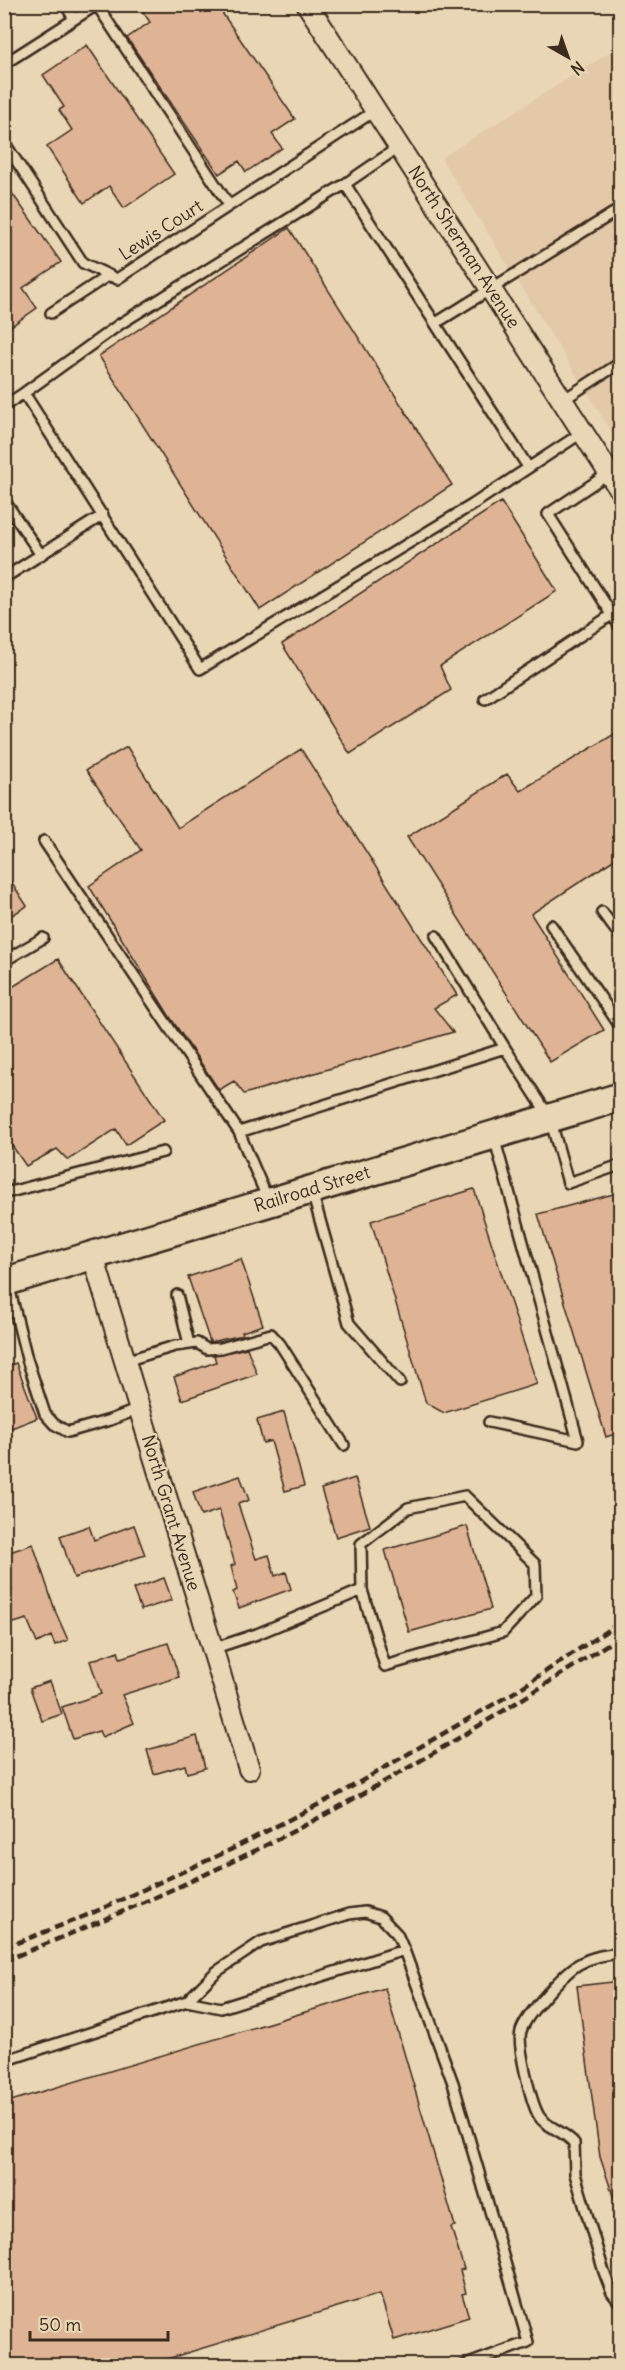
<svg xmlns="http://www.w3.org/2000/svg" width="625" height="2370" font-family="Delius,sans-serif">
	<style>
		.built { fill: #e3c9a7 }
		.building { fill: #deb494; stroke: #3b2a1e; stroke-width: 1.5 }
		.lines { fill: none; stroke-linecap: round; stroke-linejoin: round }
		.service-casing { stroke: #3b2a1e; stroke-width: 14 }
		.minor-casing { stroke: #3b2a1e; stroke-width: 24 }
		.secondary-casing { stroke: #3b2a1e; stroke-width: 32 }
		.service { stroke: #e9d6b4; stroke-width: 9 }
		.minor { stroke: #e9d6b4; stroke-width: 20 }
		.secondary { stroke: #e9d6b4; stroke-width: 27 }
		.rail { stroke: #3b2a1e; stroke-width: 4.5; stroke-dasharray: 9 4.5; stroke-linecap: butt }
		.labels { text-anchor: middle; stroke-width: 4.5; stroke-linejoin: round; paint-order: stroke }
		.street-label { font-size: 18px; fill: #3b2a1e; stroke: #e9d6b4 }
	</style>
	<rect width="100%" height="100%" fill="#e9d6b4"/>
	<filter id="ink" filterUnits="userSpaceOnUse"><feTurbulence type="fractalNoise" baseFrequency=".0167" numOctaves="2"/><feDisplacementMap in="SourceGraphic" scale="12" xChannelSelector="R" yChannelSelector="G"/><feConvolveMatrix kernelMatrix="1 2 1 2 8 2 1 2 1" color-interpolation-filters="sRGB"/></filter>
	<g filter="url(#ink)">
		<path class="built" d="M 620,46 L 620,445 L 441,158 Z"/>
		<path class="building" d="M 153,4 L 216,4 L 295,119 L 272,134 L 282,148 L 246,172 L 239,161 L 219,174 L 127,38 L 150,22 L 143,12 Z
			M 87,45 L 174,174 L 124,208 L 109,186 L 84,203 L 47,147 L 72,130 L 59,110 L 64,107 L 43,75 Z
			M 4,182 L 61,262 L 23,288 L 37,308 L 4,331 Z
			M 289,228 L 452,485 L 260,610 L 99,356 Z
			M 501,502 L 557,591 L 440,666 L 451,690 L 350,754 L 282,644 Z
			M 621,730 L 621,855 L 531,914 L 604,1030 L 550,1062 L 407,837 L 507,774 L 520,791 Z
			M 127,747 L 178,828 L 301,749 L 457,995 L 434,1008 L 453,1032 L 244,1094 L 234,1081 L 219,1090 L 170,1017 L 89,886 L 141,850 L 86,770 Z
			M 4,871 L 27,906 L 4,920 Z
			M 58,959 L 164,1120 L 126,1145 L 116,1129 L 68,1160 L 57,1149 L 26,1166 L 4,1134 L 4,992 Z
			M 474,1189 L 537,1384 L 444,1413 L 426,1403 L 371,1221 Z
			M 621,1192 L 621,1432 L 606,1437 L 538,1214 Z
			M 241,1259 L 263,1325 L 242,1332 L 243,1335 L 210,1342 L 188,1277 Z
			M 247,1348 L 257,1374 L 182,1400 L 174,1377 L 216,1362 L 214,1355 Z
			M 16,1363 L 37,1418 L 4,1431 L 4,1367 Z
			M 284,1412 L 304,1486 L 285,1491 L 271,1441 L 263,1443 L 257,1420 Z
			M 240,1476 L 249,1500 L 238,1504 L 256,1559 L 269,1555 L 275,1576 L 286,1572 L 291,1589 L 239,1608 L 233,1592 L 237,1590 L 231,1566 L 235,1564 L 219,1510 L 201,1516 L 193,1492 Z
			M 355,1478 L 370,1526 L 336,1537 L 321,1489 Z
			M 134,1525 L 145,1555 L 74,1578 L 60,1536 L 89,1526 L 94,1540 Z
			M 467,1526 L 491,1609 L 409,1632 L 385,1550 Z
			M 33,1544 L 56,1613 L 68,1640 L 55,1645 L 51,1636 L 37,1643 L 27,1619 L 4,1626 L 4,1592 L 12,1591 L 4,1568 L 4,1554 Z
			M 164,1578 L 172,1600 L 141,1610 L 133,1589 Z
			M 168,1643 L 179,1677 L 122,1695 L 134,1723 L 102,1737 L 99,1731 L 73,1739 L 62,1707 L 101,1694 L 90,1661 L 118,1651 L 120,1658 Z
			M 50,1681 L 62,1714 L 42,1721 L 30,1688 Z
			M 197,1736 L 205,1768 L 187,1773 L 185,1765 L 154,1774 L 147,1750 Z
			M 621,1981 L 621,2210 L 618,2210 L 600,2157 L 577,1986 Z
			M 385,1988 L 455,2226 L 451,2227 L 464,2269 L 460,2270 L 466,2293 L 462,2294 L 469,2317 L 394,2340 L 380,2294 L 144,2366 L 4,2366 L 4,2103 Z"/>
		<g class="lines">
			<g class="service-casing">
				<path id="service" d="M 65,4 L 74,19
					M 97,5 L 229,205
					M 4,64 L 98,4
					M 4,142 L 83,263 L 117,279 L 376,110
					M 399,147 L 345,184 L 120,324 L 24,393 L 200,669 L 472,505 L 583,432
					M 345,184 L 528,467
					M 51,313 L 109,275
					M 436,323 L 620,209
					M 563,400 L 620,363
					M 4,406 L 24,393
					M 609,473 L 548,514 L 620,627
					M 4,500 L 41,555
					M 4,578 L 103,515
					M 485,699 L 613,614
					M 44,841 L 239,1132 L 268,1200
					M 602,912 L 620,936
					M 551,925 L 620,1026
					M 436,936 L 505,1048
					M 4,961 L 43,938
					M 239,1132 L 505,1048 L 550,1118 L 568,1183 L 620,1165
					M 4,1189 L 10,1192 L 163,1152
					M 312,1192 L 349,1323 L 400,1382
					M 8,1283 L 27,1359 L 45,1414 L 54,1424 L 68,1432 L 110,1420 L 139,1409
					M 177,1295 L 189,1344
					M 125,1361 L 175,1346 L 197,1343 L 207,1349 L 221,1348 L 271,1334 L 280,1344 L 344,1445
					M 489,1422 L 578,1441 L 494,1137
					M 212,1649 L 257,1634 L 362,1590 L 361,1544 L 408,1508 L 465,1496 L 535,1564 L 536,1596 L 503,1632 L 385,1666 L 362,1590
					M 620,1953 C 606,1955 594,1956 581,1963 C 566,1970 526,2015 521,2031 C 517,2044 531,2103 539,2116 C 545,2127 563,2130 574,2143 L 575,2174 L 604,2272 L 612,2293 L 620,2303
					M 187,2001 L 221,2008 L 404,1950
					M 4,2061 L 187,2001 L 216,1972 L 261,1942 L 349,1914 L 365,1912 L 381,1917 L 397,1934 L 404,1950 L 453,2083 L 528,2342 L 463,2366"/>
			</g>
			<g class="minor-casing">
				<path id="minor" d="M 307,4 L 620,490
					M 93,1256 L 249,1769"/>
			</g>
			<g class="secondary-casing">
				<path id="secondary" d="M 4,1282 L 620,1097"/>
			</g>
			<use href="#service" class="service"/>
			<use href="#minor" class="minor"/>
			<use href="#secondary" class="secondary"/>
			<path class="rail" d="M 4,1948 L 90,1914 L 228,1851 L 339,1794 L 513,1693 L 620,1622
				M 4,1961 C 120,1914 236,1864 346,1803 C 440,1751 531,1695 620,1636"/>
		</g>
	</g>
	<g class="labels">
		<g class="street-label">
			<text transform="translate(161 230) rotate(-33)" y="6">Lewis Court</text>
			<text transform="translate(464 247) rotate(57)" y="6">North Sherman Avenue</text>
			<text transform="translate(312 1189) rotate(-17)" y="6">Railroad Street</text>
			<text transform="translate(171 1513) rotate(73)" y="6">North Grant Avenue</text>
		</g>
	</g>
	<rect width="625" height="2370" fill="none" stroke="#e9d6b4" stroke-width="24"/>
	<rect x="12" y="12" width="601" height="2346" fill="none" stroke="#3b2a1e" stroke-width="2" filter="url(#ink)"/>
	<g transform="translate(568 57) rotate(140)" stroke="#e9d6b4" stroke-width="4.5" paint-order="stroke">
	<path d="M0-4.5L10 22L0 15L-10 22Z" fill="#3b2a1e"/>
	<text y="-9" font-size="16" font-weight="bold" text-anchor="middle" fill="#3b2a1e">N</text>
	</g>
	<path d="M30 2331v9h138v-9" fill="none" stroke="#3b2a1e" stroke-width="3"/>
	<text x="39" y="2331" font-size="18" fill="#3b2a1e" stroke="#e9d6b4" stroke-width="4.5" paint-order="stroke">50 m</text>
</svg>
